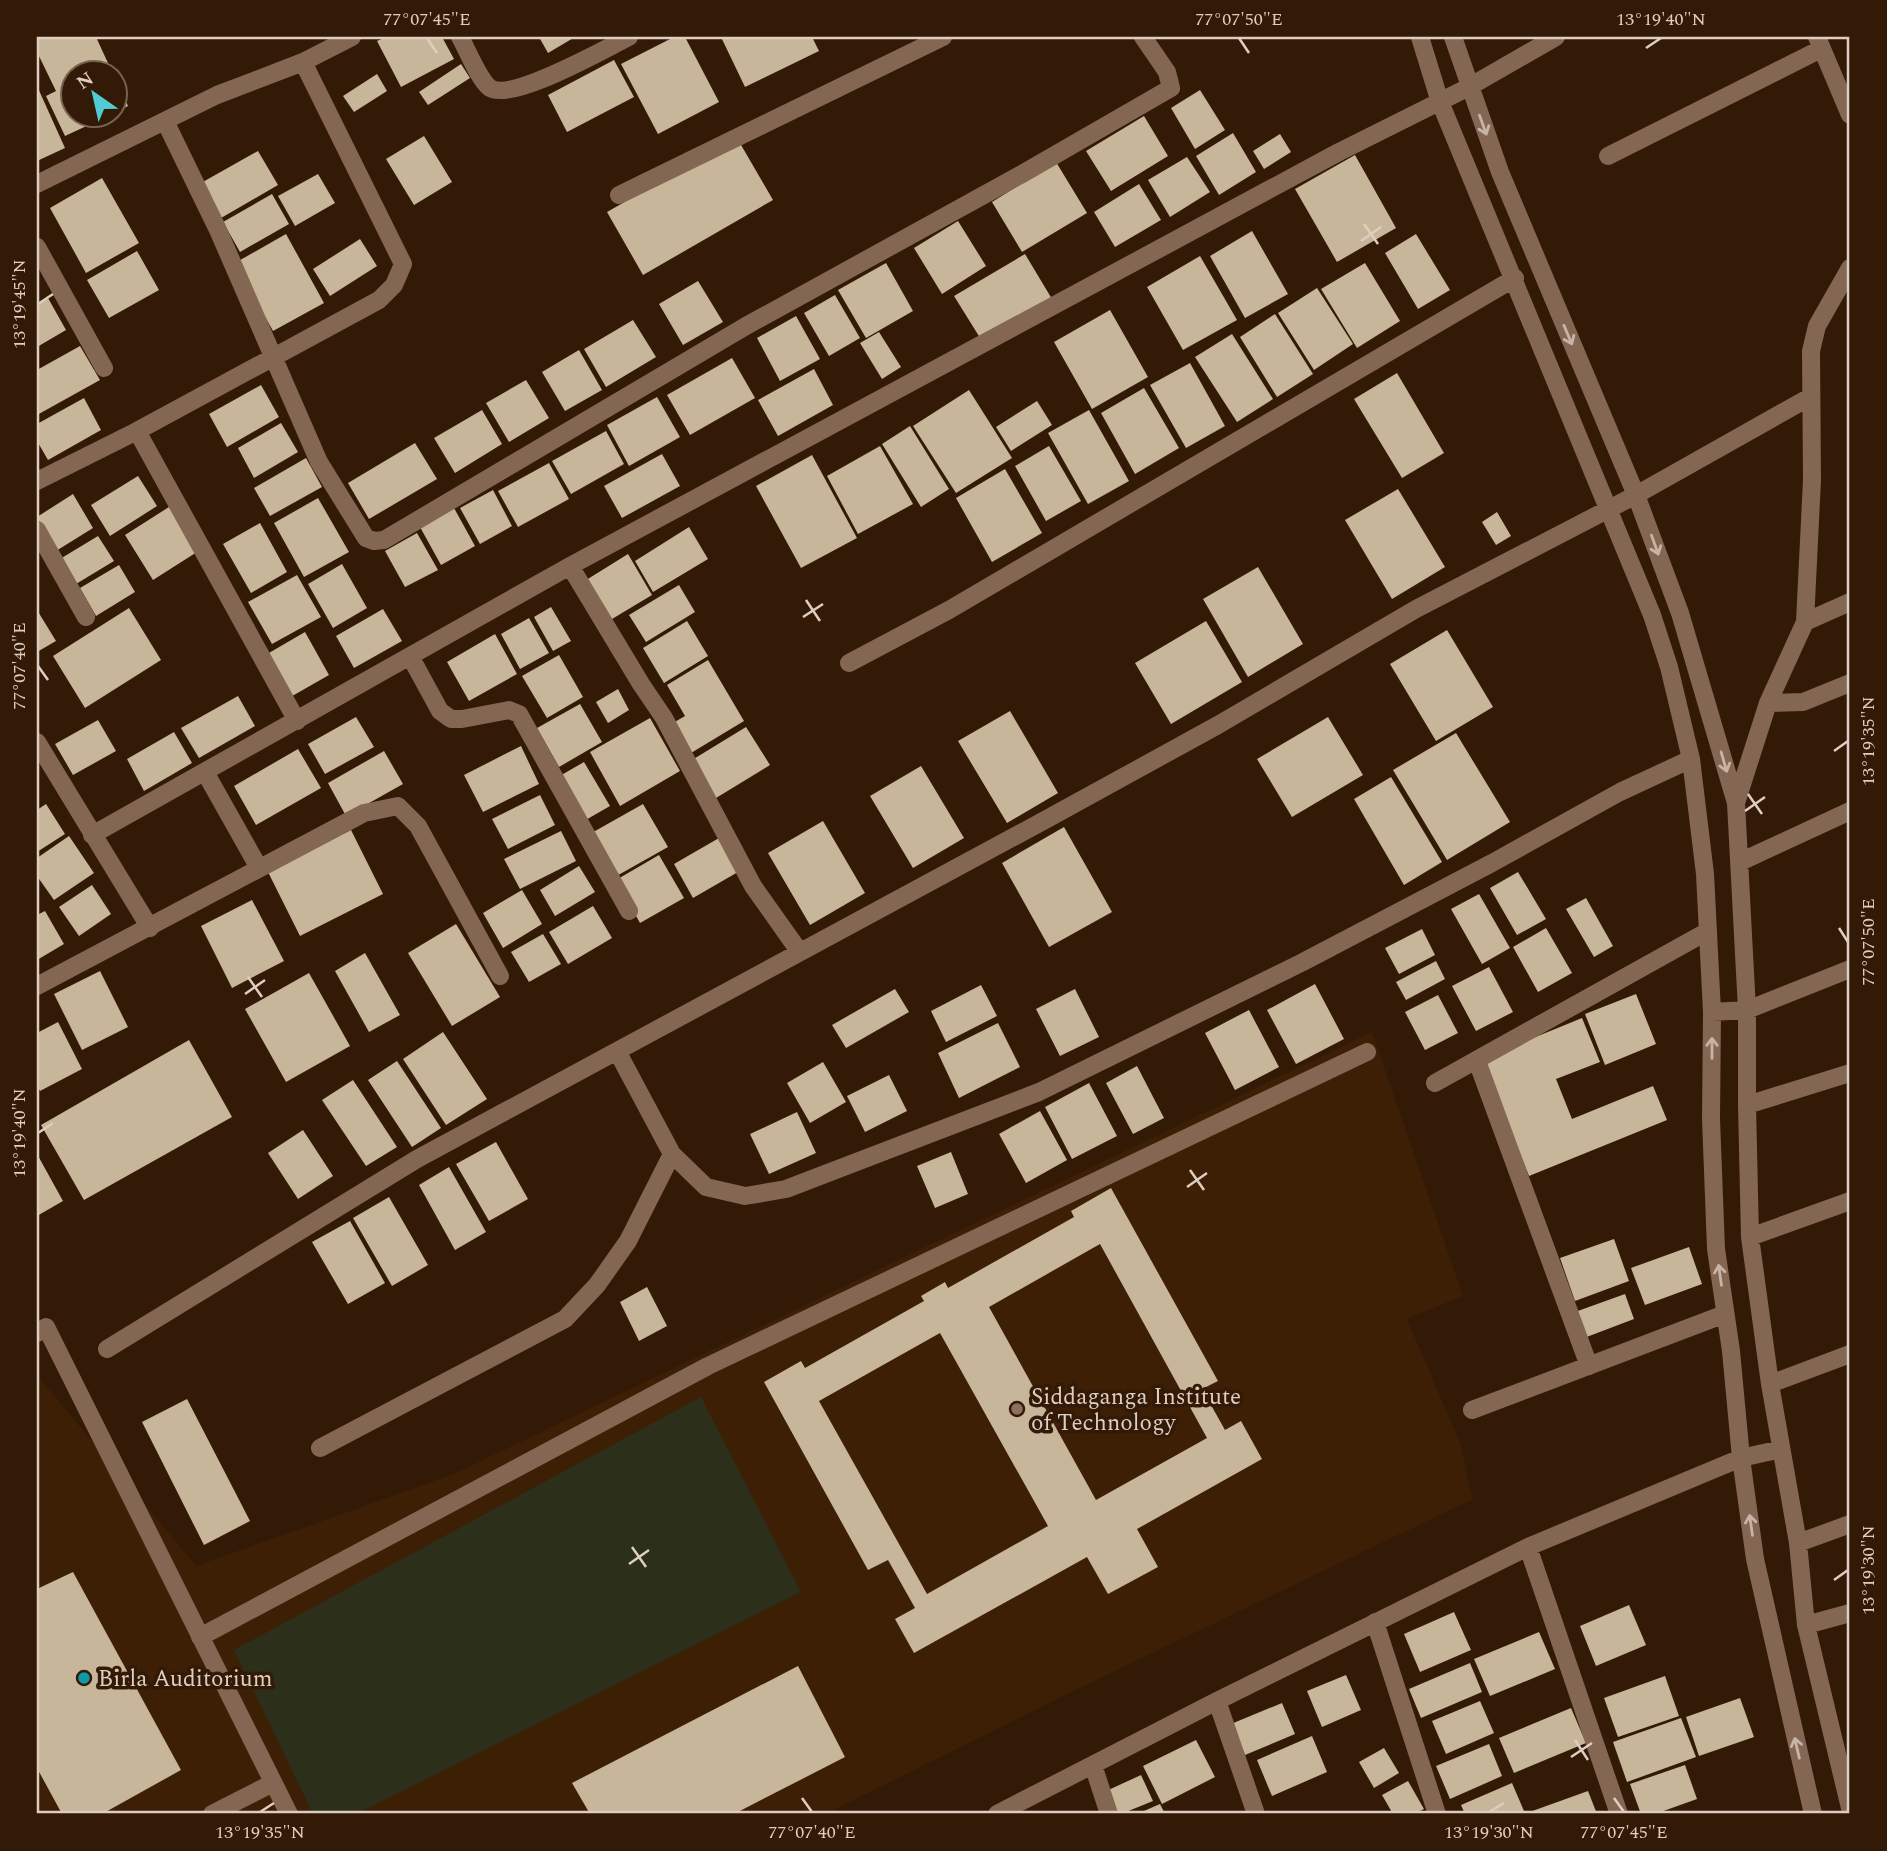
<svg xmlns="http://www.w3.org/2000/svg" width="1887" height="1851" font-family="Spectral,serif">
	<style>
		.built { fill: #3d1f06 }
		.green { fill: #2c2f1a }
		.building { fill: #c8b69a; fill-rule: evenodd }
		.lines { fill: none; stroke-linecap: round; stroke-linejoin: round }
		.minor { stroke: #846752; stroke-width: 18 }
		.oneway { stroke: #c8b4a6 }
		.ticks { fill: none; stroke: #decec2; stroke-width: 2.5 }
		.education-dot { fill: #8d6e63; stroke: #331a07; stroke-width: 2.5 }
		.culture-dot { fill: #0f9aa8; stroke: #331a07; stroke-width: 2.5 }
		.labels { text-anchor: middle; stroke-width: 7; stroke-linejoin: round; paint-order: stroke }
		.poi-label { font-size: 23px; fill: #decec2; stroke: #331a07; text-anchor: start }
		.neatline { fill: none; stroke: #decec2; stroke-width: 2.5 }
		.ticks-label { font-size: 18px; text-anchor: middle; fill: #decec2 }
	</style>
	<rect width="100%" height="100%" fill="#331a07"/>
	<path class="built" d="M 1372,1032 L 1463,1296 L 1407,1319 L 1460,1443 L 1473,1499 L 1063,1696 L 826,1814 L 37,1814 L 37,1375 L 196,1566 L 454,1474 Z"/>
	<path class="green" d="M 701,1397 L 801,1592 L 356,1814 L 313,1814 L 234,1650 Z"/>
	<path class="building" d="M 37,37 L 96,37 L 113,74 L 74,74 L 74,116 L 108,116 L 65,136 L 46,96 L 56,91 L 37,52 Z
		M 386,37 L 442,37 L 454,59 L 401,87 L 377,41 Z
		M 539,37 L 575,37 L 548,53 Z
		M 674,37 L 685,37 L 719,102 L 658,134 L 621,64 Z
		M 721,37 L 812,37 L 819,51 L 745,87 Z
		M 614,60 L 634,97 L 567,132 L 548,95 Z
		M 461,64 L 470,78 L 428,105 L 419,92 Z
		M 377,74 L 387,91 L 354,112 L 343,96 Z
		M 116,79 L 128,106 L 116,112 Z
		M 37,86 L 65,148 L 37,161 Z
		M 1200,90 L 1225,130 L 1195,149 L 1171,108 Z
		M 1144,116 L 1168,156 L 1111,191 L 1086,151 Z
		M 1233,133 L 1256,172 L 1219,195 L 1196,156 Z
		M 1280,134 L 1291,152 L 1264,169 L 1253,151 Z
		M 424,136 L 452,182 L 414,205 L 386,159 Z
		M 737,138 L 773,200 L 643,275 L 607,212 Z
		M 258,151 L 278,185 L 221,218 L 201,183 Z
		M 1355,155 L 1396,228 L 1337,262 L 1295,189 Z
		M 1187,157 L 1210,192 L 1170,217 L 1148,180 Z
		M 1056,162 L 1087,213 L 1022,252 L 992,202 Z
		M 318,174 L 335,203 L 295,226 L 278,196 Z
		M 102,178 L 139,243 L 86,273 L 50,208 Z
		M 1139,184 L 1161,220 L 1115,247 L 1094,212 Z
		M 272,194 L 289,224 L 240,252 L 223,222 Z
		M 958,221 L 986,266 L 942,294 L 914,248 Z
		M 1252,231 L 1288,294 L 1245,318 L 1210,256 Z
		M 286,234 L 324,303 L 273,331 L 235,263 Z
		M 1416,234 L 1450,290 L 1418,309 L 1385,253 Z
		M 360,239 L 377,266 L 330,296 L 313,269 Z
		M 137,251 L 159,290 L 109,318 L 87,280 Z
		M 1025,254 L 1052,299 L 982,341 L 954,296 Z
		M 1200,256 L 1237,320 L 1183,350 L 1147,287 Z
		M 886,263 L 913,311 L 866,338 L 838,290 Z
		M 1365,263 L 1400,321 L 1357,348 L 1321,289 Z
		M 698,281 L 723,322 L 683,345 L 659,304 Z
		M 1317,288 L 1353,344 L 1314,370 L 1278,313 Z
		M 835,295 L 860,338 L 829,356 L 804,313 Z
		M 48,298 L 66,330 L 37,347 L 37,304 Z
		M 1110,310 L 1148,377 L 1092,409 L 1054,342 Z
		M 1275,314 L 1313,374 L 1277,397 L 1240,337 Z
		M 796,316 L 820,359 L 780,381 L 757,338 Z
		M 633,320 L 656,357 L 606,387 L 584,349 Z
		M 879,332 L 901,367 L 882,379 L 860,343 Z
		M 1232,334 L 1273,399 L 1237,422 L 1195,357 Z
		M 80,346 L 100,380 L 37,415 L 37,370 Z
		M 579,350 L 602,390 L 565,411 L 542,372 Z
		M 732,358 L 755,398 L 690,435 L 667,395 Z
		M 1190,363 L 1225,426 L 1186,448 L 1150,385 Z
		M 814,369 L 833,405 L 778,436 L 758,400 Z
		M 1397,373 L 1444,453 L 1402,478 L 1354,399 Z
		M 526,380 L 549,418 L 509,442 L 486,403 Z
		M 261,385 L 279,417 L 227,447 L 209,414 Z
		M 1144,388 L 1179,448 L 1135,474 L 1101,413 Z
		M 969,390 L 1012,458 L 956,493 L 913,426 Z
		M 657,397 L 680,437 L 629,466 L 607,425 Z
		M 84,398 L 101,430 L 48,460 L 37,441 L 37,424 Z
		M 1037,401 L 1052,425 L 1011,451 L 996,427 Z
		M 482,410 L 502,444 L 455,473 L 434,438 Z
		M 1089,410 L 1129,481 L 1088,504 L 1048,433 Z
		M 281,423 L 298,452 L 254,478 L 238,448 Z
		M 910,426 L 949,489 L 921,507 L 882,444 Z
		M 606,431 L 624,464 L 571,494 L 552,461 Z
		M 415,443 L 437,479 L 369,519 L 348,483 Z
		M 880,446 L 913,504 L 858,534 L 827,476 Z
		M 1049,446 L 1081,501 L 1046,521 L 1015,466 Z
		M 662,454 L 680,486 L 622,518 L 604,486 Z
		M 812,455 L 857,538 L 801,568 L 756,486 Z
		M 306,458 L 322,487 L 270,516 L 254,488 Z
		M 549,463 L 569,499 L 518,527 L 498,491 Z
		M 1005,469 L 1042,533 L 992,562 L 956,498 Z
		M 138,476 L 157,506 L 110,536 L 91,505 Z
		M 1398,489 L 1445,567 L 1392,599 L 1345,520 Z
		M 493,490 L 512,526 L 480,544 L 460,508 Z
		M 73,494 L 93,528 L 56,551 L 37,517 Z
		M 318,498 L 349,552 L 304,577 L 274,523 Z
		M 169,507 L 197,552 L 153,580 L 125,535 Z
		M 454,508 L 475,546 L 441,565 L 420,527 Z
		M 1497,512 L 1511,536 L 1496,545 L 1482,522 Z
		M 260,523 L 287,572 L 251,593 L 223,544 Z
		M 689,527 L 708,559 L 653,592 L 635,561 Z
		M 417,533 L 438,570 L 405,587 L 385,551 Z
		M 98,536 L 114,561 L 76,584 L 60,559 Z
		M 628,554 L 652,595 L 607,622 L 583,582 Z
		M 342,564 L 367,608 L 333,628 L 308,584 Z
		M 119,565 L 135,592 L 96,616 L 80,588 Z
		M 1258,567 L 1303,644 L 1248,677 L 1203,599 Z
		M 297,575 L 321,617 L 272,644 L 248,602 Z
		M 679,585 L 695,612 L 646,642 L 629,615 Z
		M 551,607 L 571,641 L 553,651 L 534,617 Z
		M 129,608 L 161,660 L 85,708 L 53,656 Z
		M 383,609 L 402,641 L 354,668 L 336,636 Z
		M 37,610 L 56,641 L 37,652 Z
		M 529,618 L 549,653 L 520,669 L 501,634 Z
		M 687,621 L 708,656 L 664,683 L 643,648 Z
		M 1206,621 L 1242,682 L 1171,724 L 1135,663 Z
		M 1447,630 L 1493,707 L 1436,741 L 1390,664 Z
		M 305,632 L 329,675 L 287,699 L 262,657 Z
		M 495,634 L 517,674 L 469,701 L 447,662 Z
		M 559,655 L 583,697 L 547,718 L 522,676 Z
		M 708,660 L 744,721 L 691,753 L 673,723 L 685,716 L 667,685 Z
		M 618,689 L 629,710 L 608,723 L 596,702 Z
		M 238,696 L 255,726 L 199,758 L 181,728 Z
		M 580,704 L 602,742 L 559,767 L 537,728 Z
		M 1010,711 L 1058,793 L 1007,823 L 958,741 Z
		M 356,717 L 374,747 L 325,774 L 308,744 Z
		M 1328,717 L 1363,775 L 1292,817 L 1257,759 Z
		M 650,718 L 680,771 L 620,806 L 590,752 Z
		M 98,720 L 116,751 L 73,775 L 55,744 Z
		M 746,727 L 770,765 L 716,798 L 692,760 Z
		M 174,732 L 192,763 L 144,791 L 127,759 Z
		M 1456,733 L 1510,822 L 1447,860 L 1393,770 Z
		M 521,746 L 539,784 L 483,812 L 464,775 Z
		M 298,749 L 321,788 L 256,825 L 234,786 Z
		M 384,751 L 403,784 L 346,816 L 328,783 Z
		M 584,762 L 610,806 L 584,821 L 558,777 Z
		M 921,766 L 964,838 L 913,868 L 870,796 Z
		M 1391,777 L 1442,862 L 1404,885 L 1354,799 Z
		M 540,795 L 555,825 L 508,849 L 492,819 Z
		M 46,804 L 65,834 L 37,852 L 37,810 Z
		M 643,804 L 668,847 L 613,878 L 588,835 Z
		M 823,821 L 865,893 L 810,925 L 768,853 Z
		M 1064,827 L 1112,912 L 1049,947 L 1002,863 Z
		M 351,830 L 383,894 L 300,936 L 268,872 Z
		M 561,831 L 576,861 L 520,889 L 504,859 Z
		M 69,836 L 94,873 L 54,900 L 37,876 L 37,858 Z
		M 719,838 L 738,872 L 693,898 L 674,864 Z
		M 659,855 L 684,898 L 640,923 L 616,880 Z
		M 579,866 L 595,892 L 555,916 L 540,890 Z
		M 1518,872 L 1546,919 L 1517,935 L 1490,888 Z
		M 92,885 L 111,914 L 79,936 L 59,907 Z
		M 522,890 L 542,924 L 503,948 L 483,913 Z
		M 1479,894 L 1510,948 L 1482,964 L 1451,909 Z
		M 1586,898 L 1613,946 L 1594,957 L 1566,909 Z
		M 252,900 L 284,961 L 232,988 L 201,926 Z
		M 593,906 L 612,938 L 568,964 L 549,932 Z
		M 45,911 L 64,944 L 37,960 L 37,915 Z
		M 456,924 L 500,997 L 452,1026 L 408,953 Z
		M 1546,928 L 1572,973 L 1538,992 L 1513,947 Z
		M 1422,929 L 1435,955 L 1399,974 L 1385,948 Z
		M 543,934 L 561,964 L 529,982 L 511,952 Z
		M 365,953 L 400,1015 L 369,1032 L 335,971 Z
		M 1436,961 L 1445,979 L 1406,1000 L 1396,982 Z
		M 1489,967 L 1513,1012 L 1476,1031 L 1452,986 Z
		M 100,971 L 128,1027 L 82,1050 L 54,994 Z
		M 309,973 L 350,1046 L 286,1082 L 245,1009 Z
		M 1315,984 L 1344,1039 L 1296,1064 L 1267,1010 Z
		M 981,985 L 997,1016 L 946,1042 L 931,1011 Z
		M 895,989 L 909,1012 L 846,1048 L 832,1025 Z
		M 1075,989 L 1099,1037 L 1060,1056 L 1036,1009 Z
		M 1636,994 L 1656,1044 L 1605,1065 L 1585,1014 Z
		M 1438,995 L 1458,1033 L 1425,1050 L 1405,1012 Z
		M 1249,1010 L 1279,1067 L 1235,1090 L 1205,1033 Z
		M 1582,1018 L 1600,1062 L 1556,1079 L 1572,1119 L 1653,1086 L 1667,1120 L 1529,1176 L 1482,1059 Z
		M 58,1022 L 82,1069 L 40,1091 L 37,1085 L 37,1033 Z
		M 998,1023 L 1020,1067 L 959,1098 L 938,1053 Z
		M 443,1032 L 487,1099 L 446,1125 L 403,1059 Z
		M 189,1040 L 232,1117 L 84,1200 L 41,1125 Z
		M 397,1061 L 441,1128 L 412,1147 L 368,1080 Z
		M 823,1062 L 846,1102 L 810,1123 L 787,1083 Z
		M 1137,1066 L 1164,1118 L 1133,1134 L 1106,1083 Z
		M 889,1075 L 907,1111 L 865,1132 L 847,1096 Z
		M 353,1080 L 397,1147 L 366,1166 L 322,1100 Z
		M 1089,1083 L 1117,1136 L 1072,1159 L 1045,1107 Z
		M 1040,1111 L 1067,1160 L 1026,1183 L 999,1134 Z
		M 797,1112 L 816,1153 L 769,1174 L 750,1134 Z
		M 303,1130 L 333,1176 L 298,1199 L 268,1153 Z
		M 496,1142 L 528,1199 L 489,1221 L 456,1164 Z
		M 951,1152 L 968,1194 L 935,1208 L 917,1166 Z
		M 37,1154 L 63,1201 L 37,1216 Z
		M 449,1167 L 486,1232 L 455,1250 L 419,1185 Z
		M 1111,1188 L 1218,1381 L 1202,1389 L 1225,1430 L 1241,1421 L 1262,1459 L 1137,1529 L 1158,1567 L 1108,1594 L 1087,1557 L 914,1653 L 895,1619 L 915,1608 L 888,1560 L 868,1570 L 764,1382 L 801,1361 L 805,1368 L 924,1301 L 921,1296 L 945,1282 L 948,1288 L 1074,1217 L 1071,1211 ZM 1100,1244 L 1207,1438 L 1096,1500 L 989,1307 ZM 940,1333 L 1048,1526 L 927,1594 L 819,1401 Z
		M 389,1197 L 428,1265 L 392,1286 L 353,1218 Z
		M 350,1221 L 385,1283 L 348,1304 L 312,1242 Z
		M 1614,1239 L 1629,1281 L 1575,1301 L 1560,1258 Z
		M 1689,1247 L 1702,1284 L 1645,1305 L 1631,1268 Z
		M 647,1287 L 667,1326 L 639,1341 L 620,1302 Z
		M 1625,1294 L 1634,1319 L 1584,1338 L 1575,1312 Z
		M 187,1399 L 250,1521 L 204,1545 L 142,1422 Z
		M 73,1572 L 181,1770 L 102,1814 L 62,1814 L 37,1768 L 37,1589 Z
		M 1629,1605 L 1646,1645 L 1596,1666 L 1580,1626 Z
		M 1454,1612 L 1471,1650 L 1420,1672 L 1404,1634 Z
		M 1539,1632 L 1555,1669 L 1490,1696 L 1474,1659 Z
		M 1470,1663 L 1482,1692 L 1421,1718 L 1409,1689 Z
		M 798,1666 L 845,1757 L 734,1814 L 590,1814 L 572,1783 Z
		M 1346,1675 L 1361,1710 L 1322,1727 L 1307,1691 Z
		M 1665,1676 L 1679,1716 L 1618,1737 L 1604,1698 Z
		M 1740,1698 L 1754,1737 L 1699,1756 L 1686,1717 Z
		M 1480,1701 L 1494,1733 L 1446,1754 L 1432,1721 Z
		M 1282,1703 L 1295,1734 L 1245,1755 L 1231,1724 Z
		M 1571,1708 L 1586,1743 L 1514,1773 L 1499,1738 Z
		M 1681,1718 L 1696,1757 L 1627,1782 L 1613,1742 Z
		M 1312,1736 L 1327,1772 L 1272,1796 L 1257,1760 Z
		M 1196,1740 L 1215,1777 L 1162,1804 L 1143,1766 Z
		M 1489,1744 L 1502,1776 L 1450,1799 L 1436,1766 Z
		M 1384,1748 L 1399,1773 L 1374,1788 L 1359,1762 Z
		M 1685,1765 L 1697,1799 L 1655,1814 L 1641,1814 L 1630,1784 Z
		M 1141,1775 L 1153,1801 L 1121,1814 L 1114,1814 L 1104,1792 Z
		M 1408,1781 L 1424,1809 L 1414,1814 L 1393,1814 L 1382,1795 Z
		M 1512,1783 L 1524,1811 L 1516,1814 L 1465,1814 L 1461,1805 Z
		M 1588,1791 L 1597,1814 L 1524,1814 Z
		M 1160,1804 L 1165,1814 L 1137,1814 Z"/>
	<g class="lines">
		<path class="minor" d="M 460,37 C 467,49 479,80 490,88 C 512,102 604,49 629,37
			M 1420,37 L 1440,102 L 1652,615 L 1669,667 L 1691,759 L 1705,874 L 1712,1012 L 1711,1119 L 1716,1249 L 1731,1351 L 1741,1458 L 1755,1559 L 1813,1814
			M 1453,37 L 1500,172 L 1636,495 L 1680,613 L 1736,803 L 1747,1010 L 1747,1105 L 1750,1237 L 1770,1384 L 1798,1543 L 1806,1625 L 1850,1808
			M 1817,37 L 1850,115
			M 165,121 L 218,230 L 319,462 L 366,538 L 374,541 L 384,540 L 746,326 L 1022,174 L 1171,88 L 1167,72 L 1143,37
			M 1608,156 L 1821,49
			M 37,184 L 217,95 L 303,62 L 352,37
			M 619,195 L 943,37
			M 37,247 L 104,368
			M 137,431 L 297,721
			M 37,481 L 137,431 L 379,300 L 394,285 L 403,264 L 303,62
			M 37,530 L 86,617
			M 570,566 L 641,684 L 664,718 L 753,886 L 799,951
			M 1805,622 L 1850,602
			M 410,656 L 440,711 L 451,719 L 462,719 L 509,710 L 519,714 L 629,911
			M 849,663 L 949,610 L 1515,278
			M 1768,703 L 1803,702 L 1850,683
			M 37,742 L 150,928
			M 205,772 L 259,868
			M 1736,803 L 1768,703 L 1805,622 L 1812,480 L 1811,351 L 1817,326 L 1850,268
			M 92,835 L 570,566 L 1339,152 L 1469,87 L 1556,37
			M 1740,862 L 1850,811
			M 37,986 L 364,813 L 398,806 L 418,826 L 500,976
			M 1712,1012 L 1747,1010 L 1850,969
			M 617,1051 L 672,1154 L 706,1187 L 745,1196 L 786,1189 L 1039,1092 L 1301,963 L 1492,863 L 1620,792 L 1691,759
			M 1477,1061 L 1589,1366
			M 1435,1083 L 1708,931
			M 1747,1105 L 1850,1073
			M 1750,1237 L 1850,1201
			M 37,1333 L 46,1327 L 289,1814
			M 107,1349 L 417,1159 L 1045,820 L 1218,725 L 1416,609 L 1636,495 L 1810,397
			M 1770,1384 L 1850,1354
			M 1472,1410 L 1725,1314
			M 320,1448 L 565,1319 L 597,1285 L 628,1241 L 672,1154
			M 1798,1543 L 1850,1524
			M 1528,1547 L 1619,1814
			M 1375,1622 L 1437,1814
			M 1806,1625 L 1850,1613
			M 200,1637 L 708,1366 L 1367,1052
			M 1217,1701 L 1256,1814
			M 1093,1765 L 1109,1814
			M 212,1814 L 273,1783
			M 997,1814 L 1217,1701 L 1528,1547 L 1741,1458 L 1781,1449"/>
	</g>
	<defs><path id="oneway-shaft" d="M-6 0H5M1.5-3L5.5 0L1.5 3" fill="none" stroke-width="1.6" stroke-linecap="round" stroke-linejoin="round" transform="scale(1.75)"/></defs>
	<g class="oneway">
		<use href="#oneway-shaft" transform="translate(1483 125) rotate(70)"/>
		<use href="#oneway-shaft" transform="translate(1568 335) rotate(67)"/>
		<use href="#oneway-shaft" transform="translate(1655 545) rotate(70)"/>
		<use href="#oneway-shaft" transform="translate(1724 762) rotate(74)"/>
		<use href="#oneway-shaft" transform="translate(1712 1048) rotate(-90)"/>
		<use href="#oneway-shaft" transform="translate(1720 1275) rotate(-98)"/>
		<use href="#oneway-shaft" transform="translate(1751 1525) rotate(-98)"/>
		<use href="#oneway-shaft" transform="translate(1797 1748) rotate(-103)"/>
	</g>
	<path class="ticks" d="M 427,38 L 437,53M 1239,38 L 1249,53M 1646,48 L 1661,38M 1364,224 L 1378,244M 1361,241 L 1381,227M 38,304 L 53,294M 806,600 L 820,621M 803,617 L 823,604M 38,666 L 48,680M 1834,751 L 1848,741M 1748,794 L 1762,814M 1745,811 L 1765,797M 1839,928 L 1848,942M 248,977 L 262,997M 245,994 L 265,980M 38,1133 L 53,1123M 1190,1170 L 1204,1190M 1187,1187 L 1207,1173M 632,1547 L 646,1567M 629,1564 L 649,1550M 1834,1580 L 1848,1570M 1575,1740 L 1588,1760M 1571,1757 L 1592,1743M 802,1798 L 812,1812M 1614,1798 L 1624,1812M 260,1812 L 274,1803M 1489,1812 L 1504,1803"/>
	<circle class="education-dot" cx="1017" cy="1409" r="7"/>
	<circle class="culture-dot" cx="84" cy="1678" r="7"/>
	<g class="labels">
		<g class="poi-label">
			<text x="1031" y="1404">Siddaganga Institute<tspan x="1031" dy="26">of Technology</tspan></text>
			<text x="98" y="1686">Birla Auditorium</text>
		</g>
	</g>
	<rect width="1887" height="1851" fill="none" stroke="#331a07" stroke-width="77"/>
	<g transform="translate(94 94) rotate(326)"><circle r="33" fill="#331a07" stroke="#776252" stroke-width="2"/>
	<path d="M0-5L12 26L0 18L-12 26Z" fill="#51ccd5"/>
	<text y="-10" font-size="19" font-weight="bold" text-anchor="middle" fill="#decec2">N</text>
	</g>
	<rect x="38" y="38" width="1810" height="1774" class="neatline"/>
	<g class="ticks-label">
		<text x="427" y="25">77°07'45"E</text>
		<text x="1239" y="25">77°07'50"E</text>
		<text x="1661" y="25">13°19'40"N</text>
		<text transform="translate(19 304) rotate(-90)" y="6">13°19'45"N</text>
		<text transform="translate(19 666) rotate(-90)" y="6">77°07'40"E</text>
		<text transform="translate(1868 741) rotate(-90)" y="6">13°19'35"N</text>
		<text transform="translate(1868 942) rotate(-90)" y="6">77°07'50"E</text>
		<text transform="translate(19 1133) rotate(-90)" y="6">13°19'40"N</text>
		<text transform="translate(1868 1570) rotate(-90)" y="6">13°19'30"N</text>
		<text x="260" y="1838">13°19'35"N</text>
		<text x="812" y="1838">77°07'40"E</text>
		<text x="1489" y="1838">13°19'30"N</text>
		<text x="1624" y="1838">77°07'45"E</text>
	</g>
</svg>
